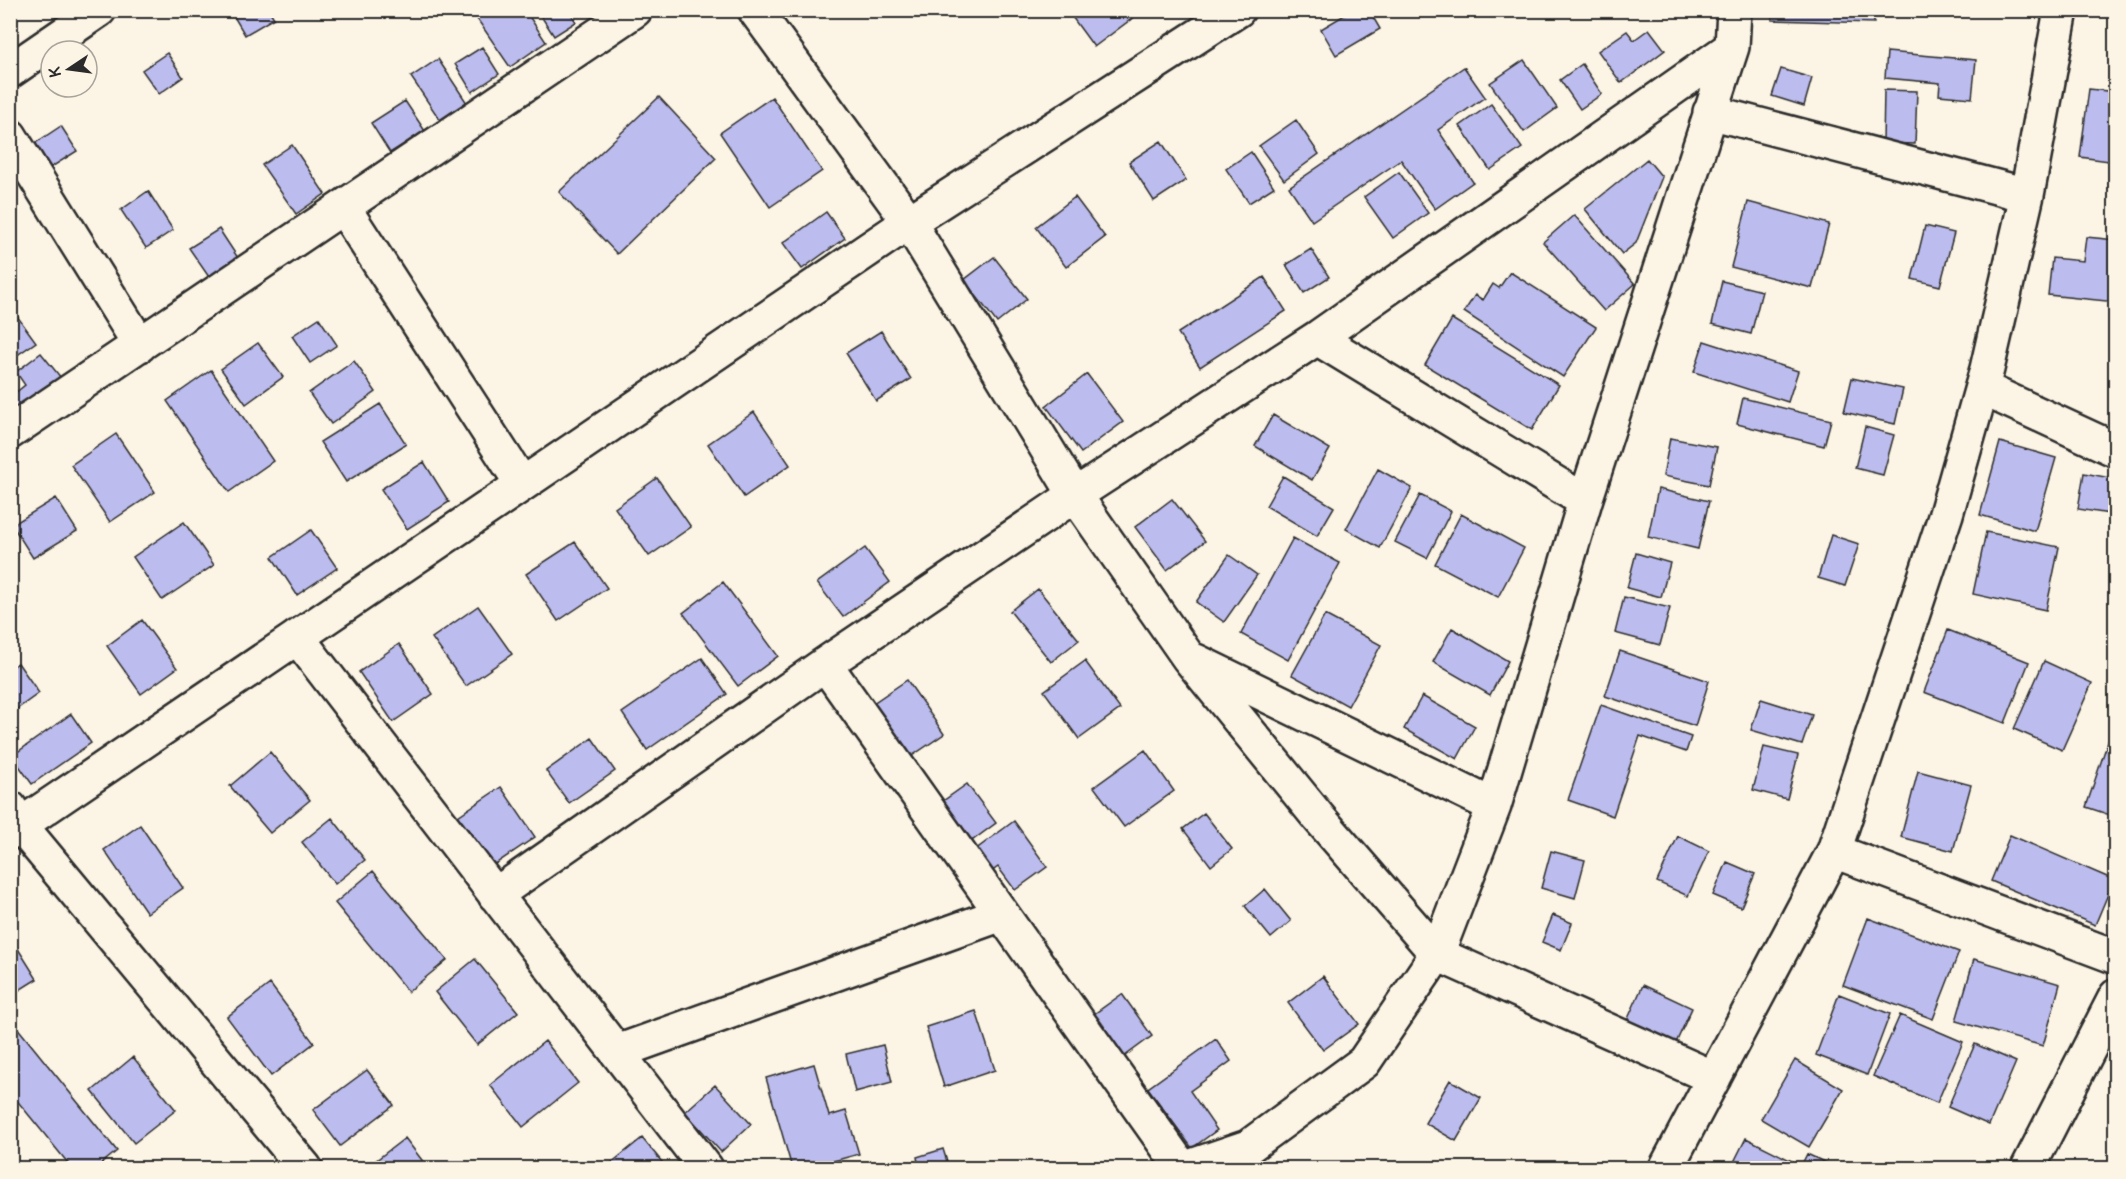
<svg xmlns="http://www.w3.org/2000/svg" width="2126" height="1179" font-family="Pangolin,sans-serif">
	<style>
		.building { fill: #bcbcee; stroke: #2b2b2b; stroke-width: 1.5 }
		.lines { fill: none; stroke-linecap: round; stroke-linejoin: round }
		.minor-casing { stroke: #2b2b2b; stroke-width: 38 }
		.minor { stroke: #fcf5e5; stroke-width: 33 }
	</style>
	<rect width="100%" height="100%" fill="#fcf5e5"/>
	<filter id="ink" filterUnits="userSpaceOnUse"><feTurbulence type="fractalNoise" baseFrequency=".0167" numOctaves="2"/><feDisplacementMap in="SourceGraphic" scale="12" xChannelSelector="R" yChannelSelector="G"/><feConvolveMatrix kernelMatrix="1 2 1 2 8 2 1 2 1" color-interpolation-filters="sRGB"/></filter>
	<g filter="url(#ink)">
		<path class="building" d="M 230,10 L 269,10 L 274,18 L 245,35 Z
			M 471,10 L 525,10 L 546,42 L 510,67 Z
			M 537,10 L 569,10 L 576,22 L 554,36 Z
			M 582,10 L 594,10 L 585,16 Z
			M 1067,10 L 1129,10 L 1134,17 L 1094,47 Z
			M 1353,10 L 1369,10 L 1380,29 L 1336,55 L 1321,29 Z
			M 1772,10 L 1874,10 L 1874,23 L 1772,20 Z
			M 1649,29 L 1665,50 L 1621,83 L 1598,51 L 1627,31 L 1634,40 Z
			M 482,47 L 499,74 L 472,92 L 455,64 Z
			M 1887,52 L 1976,60 L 1972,98 L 1939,95 L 1940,83 L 1885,78 Z
			M 167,53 L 183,77 L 159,94 L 142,70 Z
			M 438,59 L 469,106 L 442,123 L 411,77 Z
			M 1524,60 L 1557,108 L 1524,132 L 1490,83 Z
			M 1582,64 L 1602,94 L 1580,109 L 1560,80 Z
			M 1464,67 L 1485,97 L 1438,130 L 1473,182 L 1435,209 L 1401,160 L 1312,221 L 1289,187 Z
			M 1781,69 L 1812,78 L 1804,106 L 1772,96 Z
			M 2089,89 L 2116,92 L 2116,162 L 2080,157 Z
			M 1884,90 L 1917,91 L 1915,144 L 1883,143 Z
			M 659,97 L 716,158 L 617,254 L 559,192 Z
			M 772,97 L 822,171 L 770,207 L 720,133 Z
			M 405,101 L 425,131 L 390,153 L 371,123 Z
			M 1491,104 L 1522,148 L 1490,170 L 1460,126 Z
			M 1296,120 L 1319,154 L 1284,180 L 1259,146 Z
			M 61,126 L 77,151 L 50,168 L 34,144 Z
			M 1161,141 L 1186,180 L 1154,201 L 1129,162 Z
			M 292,145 L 325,194 L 296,214 L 262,165 Z
			M 1251,152 L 1274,187 L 1249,203 L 1226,169 Z
			M 1647,159 L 1662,177 L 1636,243 L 1622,254 L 1585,209 Z
			M 1399,172 L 1428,213 L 1393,238 L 1364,197 Z
			M 148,191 L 173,230 L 146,248 L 121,210 Z
			M 1075,197 L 1105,237 L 1066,267 L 1036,227 Z
			M 1748,202 L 1829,224 L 1812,288 L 1731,267 Z
			M 826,212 L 845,238 L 802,269 L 783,243 Z
			M 1574,215 L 1635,284 L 1604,311 L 1543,242 Z
			M 1925,226 L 1954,233 L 1940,286 L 1912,279 Z
			M 219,229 L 240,261 L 211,280 L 189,248 Z
			M 2086,237 L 2116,240 L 2116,302 L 2048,295 L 2052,258 L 2083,261 Z
			M 1311,249 L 1329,277 L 1304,293 L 1286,265 Z
			M 994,257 L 1027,299 L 997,323 L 964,280 Z
			M 1510,272 L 1596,327 L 1563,377 L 1464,312 L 1475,295 L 1483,300 L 1493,284 L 1499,288 Z
			M 1264,277 L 1286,311 L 1200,367 L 1178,333 Z
			M 1722,281 L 1762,291 L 1751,334 L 1712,324 Z
			M 17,316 L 36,342 L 10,360 L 10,320 Z
			M 319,318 L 337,345 L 310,363 L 292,336 Z
			M 1452,319 L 1559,385 L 1532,430 L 1425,365 Z
			M 881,331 L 911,379 L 876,401 L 846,353 Z
			M 1704,341 L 1798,371 L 1788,402 L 1694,372 Z
			M 258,343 L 283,377 L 246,404 L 221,369 Z
			M 41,353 L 62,379 L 10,419 L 10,397 L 25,385 L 16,372 Z
			M 354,361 L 376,392 L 331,424 L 309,393 Z
			M 211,370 L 273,461 L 229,492 L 167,401 Z
			M 1087,374 L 1123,422 L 1081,453 L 1046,406 Z
			M 1852,378 L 1903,389 L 1895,424 L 1844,412 Z
			M 1743,398 L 1831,420 L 1824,446 L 1737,424 Z
			M 380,404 L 406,444 L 346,482 L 320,442 Z
			M 754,412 L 790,465 L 744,497 L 708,444 Z
			M 1273,415 L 1330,449 L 1312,480 L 1255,446 Z
			M 1865,427 L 1894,435 L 1883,475 L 1855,468 Z
			M 116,434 L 155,492 L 110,522 L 71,465 Z
			M 1670,438 L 1717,447 L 1709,485 L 1663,476 Z
			M 2000,442 L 2056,458 L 2035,531 L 1980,515 Z
			M 424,462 L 449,502 L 407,529 L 381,489 Z
			M 1378,469 L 1412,488 L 1380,548 L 1346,529 Z
			M 2084,473 L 2116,479 L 2116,515 L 2078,509 Z
			M 1283,476 L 1334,507 L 1317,536 L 1266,506 Z
			M 657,478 L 691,527 L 649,556 L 615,508 Z
			M 1658,489 L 1709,501 L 1698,549 L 1648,537 Z
			M 1420,495 L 1451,511 L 1427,558 L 1395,542 Z
			M 56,498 L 77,531 L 33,558 L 12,525 Z
			M 1172,499 L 1205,541 L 1167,570 L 1135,527 Z
			M 1461,514 L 1524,548 L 1498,597 L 1435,564 Z
			M 184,522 L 214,565 L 162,600 L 133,557 Z
			M 311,530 L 337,568 L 297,595 L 272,557 Z
			M 1986,532 L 2059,547 L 2046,610 L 1973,594 Z
			M 1831,535 L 1859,544 L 1845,586 L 1818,578 Z
			M 1293,538 L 1340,563 L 1288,660 L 1241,634 Z
			M 575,542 L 607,588 L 558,621 L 526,574 Z
			M 865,548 L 890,582 L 843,617 L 817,583 Z
			M 1636,553 L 1670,563 L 1661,597 L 1627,588 Z
			M 1229,555 L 1257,575 L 1224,622 L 1196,602 Z
			M 723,582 L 778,656 L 738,686 L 683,613 Z
			M 1038,589 L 1079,640 L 1051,662 L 1010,611 Z
			M 1624,597 L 1670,608 L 1660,645 L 1615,633 Z
			M 478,606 L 512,654 L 466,686 L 432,638 Z
			M 1325,615 L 1381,645 L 1348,706 L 1292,675 Z
			M 142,620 L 177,668 L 141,694 L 107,646 Z
			M 1452,628 L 1508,661 L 1490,695 L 1433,662 Z
			M 1948,630 L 2029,662 L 2005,723 L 1924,692 Z
			M 399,644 L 433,694 L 393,722 L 359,672 Z
			M 1620,651 L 1709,681 L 1695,726 L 1605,696 Z
			M 702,658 L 727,694 L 647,750 L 622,713 Z
			M 1085,661 L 1120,709 L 1079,739 L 1044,691 Z
			M 2044,661 L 2092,683 L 2062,750 L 2014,729 Z
			M 18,663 L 39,693 L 10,714 L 10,668 Z
			M 907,680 L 944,734 L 900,764 L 863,710 Z
			M 1422,696 L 1475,726 L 1457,759 L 1404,729 Z
			M 1761,699 L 1812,715 L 1802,745 L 1751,730 Z
			M 1601,705 L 1691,737 L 1686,752 L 1640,736 L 1613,816 L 1568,800 Z
			M 71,714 L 91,743 L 32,784 L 12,756 Z
			M 2116,717 L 2116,817 L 2086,807 Z
			M 592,738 L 615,771 L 569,803 L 546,771 Z
			M 1764,747 L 1798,755 L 1787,799 L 1753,790 Z
			M 1145,750 L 1174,791 L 1124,827 L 1094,787 Z
			M 270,752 L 310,800 L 270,833 L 230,786 Z
			M 1918,771 L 1971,785 L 1953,851 L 1901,837 Z
			M 967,784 L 996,823 L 965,846 L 936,806 Z
			M 501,787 L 535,837 L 488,869 L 455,818 Z
			M 1204,813 L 1232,849 L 1211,866 L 1183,829 Z
			M 332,818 L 365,860 L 335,884 L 302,842 Z
			M 1014,821 L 1047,867 L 1015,890 L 998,867 L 983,878 L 967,856 Z
			M 140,825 L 183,888 L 147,913 L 104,850 Z
			M 2010,835 L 2114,880 L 2095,925 L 1991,881 Z
			M 1678,836 L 1709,851 L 1688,896 L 1657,882 Z
			M 1551,851 L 1585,860 L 1575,898 L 1541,888 Z
			M 1727,862 L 1755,874 L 1741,907 L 1713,895 Z
			M 373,871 L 447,960 L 408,992 L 335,903 Z
			M 1265,889 L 1291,921 L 1271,938 L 1245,906 Z
			M 1553,915 L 1572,923 L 1561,950 L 1542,942 Z
			M 1868,918 L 1959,952 L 1933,1019 L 1843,985 Z
			M 10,936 L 37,979 L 10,996 Z
			M 475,959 L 518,1012 L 477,1045 L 435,992 Z
			M 1974,959 L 2060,984 L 2043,1046 L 1956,1021 Z
			M 1323,976 L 1359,1024 L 1323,1050 L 1288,1003 Z
			M 270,984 L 314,1043 L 271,1076 L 227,1017 Z
			M 1643,985 L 1692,1008 L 1675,1045 L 1626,1023 Z
			M 1122,994 L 1152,1036 L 1121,1059 L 1090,1017 Z
			M 1839,994 L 1890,1014 L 1867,1075 L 1816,1055 Z
			M 976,1011 L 995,1070 L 944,1087 L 926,1027 Z
			M 1900,1015 L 1963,1042 L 1937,1103 L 1873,1076 Z
			M 16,1026 L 117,1151 L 96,1168 L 72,1168 L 10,1092 L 10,1030 Z
			M 1216,1039 L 1231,1061 L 1190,1091 L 1217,1130 L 1192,1148 L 1148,1088 Z
			M 545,1041 L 578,1083 L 523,1127 L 490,1085 Z
			M 1975,1044 L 2016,1062 L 1989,1125 L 1948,1107 Z
			M 883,1045 L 892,1082 L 855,1092 L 846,1054 Z
			M 133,1057 L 176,1110 L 134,1143 L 92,1091 Z
			M 1795,1060 L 1843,1089 L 1809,1147 L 1761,1119 Z
			M 814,1064 L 829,1116 L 846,1111 L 859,1154 L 808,1168 L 792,1168 L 766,1078 Z
			M 367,1070 L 394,1105 L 340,1146 L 313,1110 Z
			M 1450,1080 L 1481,1098 L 1456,1141 L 1425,1123 Z
			M 715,1085 L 751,1124 L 721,1152 L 685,1112 Z
			M 405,1138 L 428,1168 L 366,1168 Z
			M 642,1138 L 667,1168 L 605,1168 Z
			M 1746,1138 L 1794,1162 L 1791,1168 L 1731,1168 Z
			M 943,1149 L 949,1168 L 913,1168 L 919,1167 L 917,1157 Z
			M 1807,1154 L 1837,1168 L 1800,1168 Z
			M 1048,1162 L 1050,1168 L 1027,1168 Z"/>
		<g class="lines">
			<g class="minor-casing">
				<path id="minor" d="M 755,10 L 909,222 L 1075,495 L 1188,657 L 1319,818 L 1437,954 L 1714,1078
					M 10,71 L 99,10
					M 1710,112 L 2027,195
					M 10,136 L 140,345
					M 343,207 L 522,484
					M 1317,338 L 1585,501
					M 1982,388 L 2116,450
					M 10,432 L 635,10
					M 297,637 L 706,1168
					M 1196,661 L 1494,806
					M 825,664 L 1182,1168
					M 10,808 L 20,825 L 305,1168
					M 10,832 L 909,222 L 1238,10
					M 1834,851 L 2116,957
					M 495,895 L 825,664 L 1075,495 L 1317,338 L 1732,47
					M 617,1052 L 1002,914
					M 1186,1168 L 1248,1147 L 1364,1062 L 1437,954 L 1494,806 L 1585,501 L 1732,47 L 1734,10
					M 1666,1168 L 1834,851 L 1946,514 L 1987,369 L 2027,195 L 2061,10
					M 2028,1168 L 2116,996"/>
			</g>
			<use href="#minor" class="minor"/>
		</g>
	</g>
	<rect width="2126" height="1179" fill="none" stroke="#fcf5e5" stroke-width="36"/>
	<rect x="18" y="18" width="2090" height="1143" fill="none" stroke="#2b2b2b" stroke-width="2" filter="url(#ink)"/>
	<g transform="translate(69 69) rotate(257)"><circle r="28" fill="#fcf5e5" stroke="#a8a49b" stroke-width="1.5"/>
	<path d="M0-4.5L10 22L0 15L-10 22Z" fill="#2b2b2b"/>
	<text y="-9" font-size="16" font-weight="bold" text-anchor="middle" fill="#2b2b2b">K</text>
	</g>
</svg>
